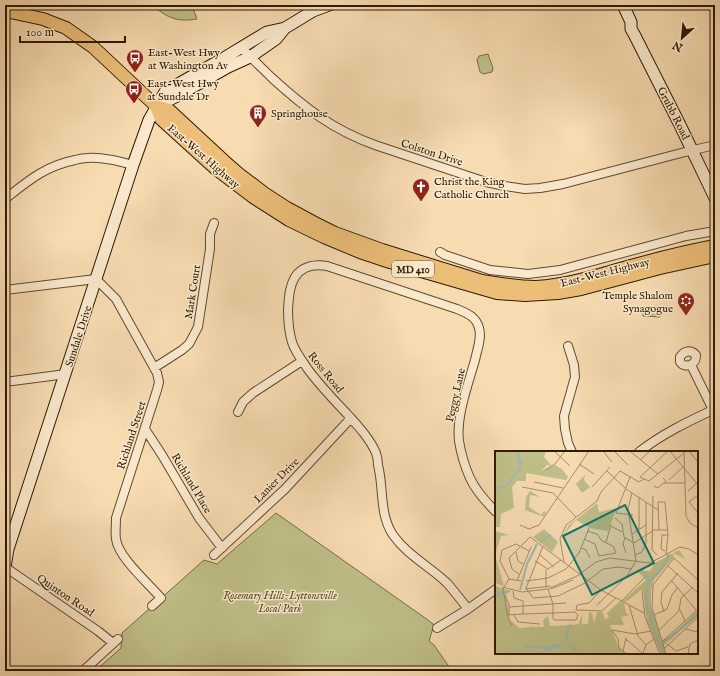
<svg xmlns="http://www.w3.org/2000/svg" width="720" height="676" font-family="'IM FELL English',serif">
	<style>
		.green { fill: #bfbf89; stroke: #776c46 }
		.lines { fill: none; stroke-linecap: round; stroke-linejoin: round }
		.street-casing { stroke: #614a2e; stroke-width: 10 }
		.secondary-casing { stroke: #2f1a02; stroke-width: 13 }
		.primary-casing { stroke: #2f1a02; stroke-width: 14 }
		.street { stroke: #fae8cc; stroke-width: 8 }
		.secondary { stroke: #fae8cc; stroke-width: 11 }
		.primary { stroke: #ecbe78; stroke-width: 12 }
		.labels { text-anchor: middle; stroke-width: 3; stroke-linejoin: round; paint-order: stroke }
		.shield { fill: #fae8cc; stroke: #6c583f; stroke-width: 1 }
		.shield-label { font-size: 10px; font-weight: bold; fill: #2f1a02 }
		.poi-label { font-size: 11px; fill: #2f1a02; stroke: #fae8cc; text-anchor: start }
		.street-label { font-size: 11px; fill: #2f1a02; stroke: #fae8cc }
		.park-label { font-size: 11px; font-style: italic; fill: #5a4c2a; stroke: #fae8cc }
		.inset-river { fill: none; stroke: #9ebab2; stroke-width: 2 }
		.inset-road { fill: none; stroke: #a78e6b; stroke-width: 1 }
		.view { fill: #0f766e; fill-opacity: 0.15; stroke: #0f766e; stroke-width: 2 }
		.inset-edge { fill: none; stroke: #2f1a02; stroke-width: 2 }
	</style>
	<rect width="100%" height="100%" fill="#f7dbb1"/>
	<filter id="stains"><feTurbulence type="fractalNoise" baseFrequency=".005" numOctaves="4"/><feColorMatrix values="0 0 0 0 .2 0 0 0 0 .09 0 0 0 0 .02 0 0 0 .5 -.17"/></filter>
	<radialGradient id="worn" r=".72"><stop offset=".6" stop-color="#630" stop-opacity="0"/><stop offset="1" stop-color="#630" stop-opacity=".3"/></radialGradient>
	<path class="green" d="M 153,5 L 190,5 L 194,11 L 197,19 C 179,22 167,19 153,5 Z
		M 488,54 L 493,68 L 492,72 L 483,74 L 480,72 L 477,60 L 479,56 Z
		M 643,307 L 660,307 L 660,317 L 643,316 Z
		M 276,513 L 428,620 L 434,625 L 429,641 L 434,645 L 452,671 L 95,671 L 121,648 L 122,633 L 204,560 L 217,564 Z"/>
	<g class="lines">
		<g class="street-casing">
			<path id="street" d="M 242,48 C 251,58 262,68 272,78 C 305,108 333,130 375,145 L 486,182 L 505,186 L 525,189 L 540,188 L 563,184 L 685,152 L 715,145
				M 5,199 C 28,181 45,166 75,160 C 79,159 83,158 87,158 C 103,157 118,161 133,165
				M 440,252 L 445,255 L 490,270 L 528,274 L 560,270 L 686,236 L 715,231
				M 5,290 L 96,279 L 116,299 L 157,373 L 159,382 L 157,390 L 116,518 C 116,525 115,533 116,539 C 118,557 149,584 161,598 L 152,606
				M 568,346 L 574,365 L 575,377 L 564,416 L 565,429 L 568,443 L 572,452
				M 691,365 C 686,366 683,366 680,362 L 680,357 C 684,351 690,349 696,355 C 696,360 695,362 691,365 L 713,410
				M 154,368 L 182,350 L 189,344 L 198,327 L 210,249 L 210,234 L 214,223
				M 5,382 L 66,374
				M 238,412 L 243,402 L 253,393 L 302,361
				M 145,429 L 162,455 L 199,518 L 222,548
				M 639,452 C 662,434 689,421 715,409
				M 214,555 L 285,489 L 351,418
				M 5,567 L 98,631 L 113,643
				M 468,609 C 461,600 454,591 447,583 C 429,566 407,555 393,535 C 379,514 384,488 378,465 C 378,461 377,456 376,453 C 370,439 359,427 349,416 C 335,401 320,386 307,368 C 302,360 295,352 292,342 C 289,332 288,320 288,309 C 289,298 289,287 295,277 C 302,266 315,264 327,266 L 457,309 C 466,313 476,316 479,328 C 482,338 477,350 475,360 C 468,385 456,416 459,441 C 461,453 465,467 470,478 C 475,489 488,504 496,512
				M 437,628 L 468,609 L 496,589
				M 83,671 L 118,639"/>
		</g>
		<g class="secondary-casing">
			<path id="secondary" d="M 623,5 L 631,22 L 631,29 L 634,34 L 680,125 L 715,198
				M 157,106 L 177,96 L 228,67 L 250,57 L 276,39 L 285,28 L 313,11 L 329,5
				M 5,567 L 8,549 L 133,165 L 149,120 L 165,92 L 173,87 L 224,58 L 267,32 L 285,28"/>
		</g>
		<g class="primary-casing">
			<path id="primary" d="M 5,12 L 10,12 L 43,19 L 66,28 L 93,47 L 156,106 L 169,110 L 224,161 L 239,174 L 264,193 L 287,208 L 313,222 L 335,233 L 382,250 L 482,281 C 500,284 518,287 536,287 C 565,285 593,277 620,269 C 652,260 683,252 715,246
				M 156,106 L 161,119 L 216,169 L 253,197 L 289,220 L 324,237 L 360,252 L 390,262 L 497,293 L 525,295 L 558,293 L 581,289 L 660,268 L 715,256"/>
		</g>
		<use href="#street" class="street"/>
		<use href="#secondary" class="secondary"/>
		<use href="#primary" class="primary"/>
	</g>
	<defs>
		<g id="bus-pin" transform="scale(0.9)"><path d="M0 17L-7.5 6A9.5 9.5 0 1 1 7.5 6Z" fill="#8f2418" stroke="#fae8cc"/><path d="M-5-6H5V4H4V6H2V4H-2V6H-4V4H-5ZM-3.5-4V0h7V-4ZM-3.5 1.2v1.5H-2V1.2ZM2 1.2v1.5H3.5V1.2Z" fill="#fff"/></g>
		<g id="building-pin" transform="scale(0.9)"><path d="M0 17L-7.5 6A9.5 9.5 0 1 1 7.5 6Z" fill="#8f2418" stroke="#fae8cc"/><path d="M-4-6H4V6H1V3H-1V6H-4ZM-2.5-4.3h1.7v1.8h-1.7ZM.8-4.3h1.7v1.8H.8ZM-2.5-1h1.7V.8h-1.7ZM.8-1h1.7V.8H.8Z" fill="#fff"/></g>
		<g id="church-pin" transform="scale(0.9)"><path d="M0 17L-7.5 6A9.5 9.5 0 1 1 7.5 6Z" fill="#8f2418" stroke="#fae8cc"/><path d="M-1.2-6h2.4v3.5h3.3v2.4h-3.3V6h-2.4V-.1h-3.3v-2.4h3.3Z" fill="#fff"/></g>
		<g id="synagogue-pin" transform="scale(0.9)"><path d="M0 17L-7.5 6A9.5 9.5 0 1 1 7.5 6Z" fill="#8f2418" stroke="#fae8cc"/><path d="M0-6.5L5.6 3.2H-5.6ZM0 6.5L5.6-3.2H-5.6Z" fill="#fff"/></g>
	</defs>
	<g fill-rule="evenodd">
		<use href="#bus-pin" x="135" y="58"/>
		<use href="#bus-pin" x="134" y="89"/>
		<use href="#building-pin" x="258" y="113"/>
		<use href="#church-pin" x="421" y="187"/>
		<use href="#synagogue-pin" x="686" y="301"/>
	</g>
	<g class="labels">
		<rect class="shield" x="392" y="261" width="42" height="16" rx="3"/>
		<g class="shield-label">
			<text x="413" y="273">MD 410</text>
		</g>
		<g class="poi-label">
			<text x="148" y="56">East-West Hwy<tspan x="148" dy="13">at Washington Av</tspan></text>
			<text x="147" y="87">East-West Hwy<tspan x="147" dy="13">at Sundale Dr</tspan></text>
			<text x="271" y="117">Springhouse</text>
			<text x="434" y="185">Christ the King<tspan x="434" dy="13">Catholic Church</tspan></text>
			<text x="673" y="299" text-anchor="end">Temple Shalom<tspan x="673" dy="13">Synagogue</tspan></text>
		</g>
		<g class="street-label">
			<text transform="translate(674 113) rotate(63)" y="4">Grubb Road</text>
			<text transform="translate(432 152) rotate(18)" y="4">Colston Drive</text>
			<text transform="translate(204 156) rotate(41)" y="4">East-West Highway</text>
			<text transform="translate(605 272) rotate(-14)" y="4">East-West Highway</text>
			<text transform="translate(192 292) rotate(-81)" y="4">Mark Court</text>
			<text transform="translate(78 336) rotate(-72)" y="4">Sundale Drive</text>
			<text transform="translate(326 372) rotate(51)" y="4">Ross Road</text>
			<text transform="translate(455 395) rotate(-77)" y="4">Peggy Lane</text>
			<text transform="translate(131 435) rotate(-72)" y="4">Richland Street</text>
			<text transform="translate(276 480) rotate(-45)" y="4">Lanier Drive</text>
			<text transform="translate(192 483) rotate(59)" y="4">Richland Place</text>
			<text transform="translate(66 595) rotate(34)" y="4">Quinton Road</text>
		</g>
		<g class="park-label">
			<text x="280" y="599">Rosemary Hills-Lyttonsville<tspan x="280" dy="13">Local Park</tspan></text>
		</g>
	</g>
	<g transform="translate(495 451)">
		<rect width="203" height="203" fill="#f7dbb1"/>
		<path d="M 0,0 L 51,0 L 49,6 L 57,15 L 52,14 L 46,20 L 60,14 L 67,18 L 73,26 L 71,29 L 31,22 L 31,30 L 22,30 L 17,36 L 19,57 L 6,63 L 5,76 L 0,76 ZM 90,24 L 89,29 L 95,36 L 87,42 L 81,33 ZM 35,40 L 45,46 L 35,44 L 34,56 L 46,64 L 49,60 L 51,61 L 49,66 L 30,59 L 31,46 ZM 102,52 L 104,61 L 122,57 L 113,80 L 95,77 L 81,69 L 67,86 L 74,74 ZM 49,78 L 63,91 L 57,101 L 38,86 ZM 0,80 L 14,84 L 6,85 L 0,104 L 9,135 L 0,132 ZM 184,99 L 190,108 L 178,102 L 179,106 L 159,129 L 156,139 L 156,156 L 167,189 L 177,184 L 203,159 L 203,165 L 169,194 L 171,203 L 166,203 L 152,171 L 148,140 L 146,139 L 131,151 L 128,150 L 151,129 L 141,119 L 155,120 L 160,112 ZM 0,135 L 15,140 L 11,143 L 15,169 L 25,177 L 36,176 L 36,173 L 37,176 L 49,176 L 48,169 L 53,165 L 55,175 L 76,174 L 77,171 L 77,174 L 84,173 L 87,162 L 87,173 L 93,173 L 94,161 L 97,162 L 99,172 L 102,161 L 108,161 L 110,169 L 114,166 L 112,162 L 125,150 L 129,152 L 131,162 L 134,164 L 126,166 L 129,174 L 115,174 L 123,195 L 131,203 L 0,203 Z" fill="#bfbf89"/>
		<path d="M 21,0 L 23,0 L 27,11 L 25,19 L 10,37 L 4,37 L 0,45 L 3,36 L 9,36 L 25,16 ZM 68,188 L 82,199 L 82,203 L 69,189 L 64,196 L 44,203 L 57,193 L 65,193 Z" fill="#9ebab2"/>
		<path class="inset-river" d="M 45,91 L 56,84M 146,119 L 153,128 L 153,132M 25,139 L 32,113 L 42,93M 1,144 L 15,140M 71,189 L 73,176 L 76,174M 169,191 L 203,163M 29,195 L 53,197M 169,203 L 157,175 L 156,161 L 152,160 L 151,145 L 153,131 L 166,118 L 174,103"/>
		<path class="inset-road" d="M 59,0 L 75,15M 108,0 L 117,11M 119,0 L 133,14M 173,0 L 145,26 L 154,30 L 189,2M 175,0 L 203,34M 189,0 L 191,65 L 195,72 L 203,77M 194,0 L 203,11M 136,1 L 163,23M 145,9 L 155,0M 84,13 L 99,23M 50,19 L 60,13 L 70,0M 112,20 L 131,38 L 163,59M 174,29 L 188,16M 39,31 L 68,37M 169,32 L 190,32M 159,35 L 163,37 L 171,30 L 168,27M 27,36 L 58,42 L 81,66M 97,36 L 115,16M 193,40 L 202,32M 137,42 L 133,58 L 141,110M 203,44 L 194,51 L 203,62M 158,45 L 157,99 L 162,104M 144,46 L 144,78M 121,62 L 135,26M 121,62 L 138,64M 120,67 L 127,73 L 129,86 L 139,92 L 159,79 L 173,79M 25,74 L 34,78 L 44,74 L 94,0M 116,75 L 127,81M 164,79 L 163,51 L 170,51 L 173,84 L 171,103M 137,83 L 151,74M 130,87 L 128,93 L 131,102M 89,88 L 100,93 L 104,105 L 121,102 L 118,95 L 107,90 L 102,83 L 92,80M 111,91 L 116,74M 48,95 L 31,137 L 38,147 L 63,145 L 90,132 L 108,118 L 124,116 L 136,118M 86,97 L 91,99 L 95,107M 170,100 L 166,98 L 167,84 L 173,84M 21,101 L 23,110 L 28,113M 44,103 L 59,116M 140,104 L 147,101 L 151,92 L 151,51M 40,110 L 53,118 L 66,109M 69,111 L 65,88 L 71,74 L 102,50 L 106,41 L 125,20 L 144,31 L 149,28M 173,115 L 203,142M 24,123 L 17,118 L 14,107 L 35,86 L 106,139 L 149,162M 14,128 L 5,110 L 7,99 L 21,93 L 34,100M 14,128 L 8,138 L 13,167 L 17,175M 14,128 L 26,130M 176,129 L 201,159M 22,130 L 36,96M 31,130 L 53,127 L 71,118 L 84,102 L 94,77M 7,136 L 27,141 L 53,138 L 82,125 L 101,111 L 115,107 L 155,112 L 185,96 L 194,98 L 203,104M 51,137 L 51,118M 30,138 L 56,135M 56,138 L 78,129M 106,139 L 94,152 L 82,154 L 81,159 L 107,160 L 121,147M 18,140 L 19,147 L 28,150 L 28,163M 147,140 L 150,166 L 165,203M 10,144 L 14,153 L 14,164M 127,150 L 149,127M 102,154 L 132,125 L 141,110M 134,154 L 143,185 L 151,194M 14,156 L 71,152M 185,159 L 190,170M 169,161 L 166,151 L 167,141 L 183,122M 12,164 L 28,163 L 58,162 L 59,162 L 80,161 L 83,164 L 81,169 L 59,169 L 58,167 L 58,153 L 53,138M 19,164 L 23,171 L 45,173M 159,164 L 172,158 L 177,144 L 183,136M 190,178 L 203,181M 164,179 L 184,160 L 186,147 L 198,136M 132,189 L 148,203M 168,190 L 203,158M 172,193 L 181,200 L 193,196M 170,197 L 203,166M 128,200 L 131,187 L 131,190M 148,202 L 151,194 L 159,188M 132,203 L 124,197 L 123,188 L 117,179 L 140,183 L 156,180M 171,203 L 157,157 L 158,134 L 179,107 L 203,129M 193,203 L 195,193 L 203,189"/>
		<path class="view" d="M 130,54 L 159,112 L 97,144 L 68,85 Z"/>
		<rect width="203" height="203" class="inset-edge"/>
	</g>
	<rect width="720" height="676" fill="none" stroke="#f7dbb1" stroke-width="20"/>
	<rect x="6" y="6" width="708" height="664" fill="none" stroke="#2f1a02" stroke-width="2"/>
	<rect x="10" y="10" width="700" height="656" fill="none" stroke="#2f1a02"/>
	<g transform="translate(682 38) rotate(207)" stroke="#fae8cc" stroke-width="3" paint-order="stroke">
	<path d="M0-3L7 15L0 10L-7 15Z" fill="#2f1a02"/>
	<text y="-6" font-size="11" font-weight="bold" text-anchor="middle" fill="#2f1a02">N</text>
	</g>
	<path d="M20 36v6h105v-6" fill="none" stroke="#2f1a02" stroke-width="2"/>
	<text x="26" y="36" font-size="12" fill="#2f1a02" stroke="#fae8cc" stroke-width="3" paint-order="stroke">100 m</text>
	<rect width="100%" height="100%" filter="url(#stains)"/>
	<rect width="100%" height="100%" fill="url(#worn)"/>
</svg>
